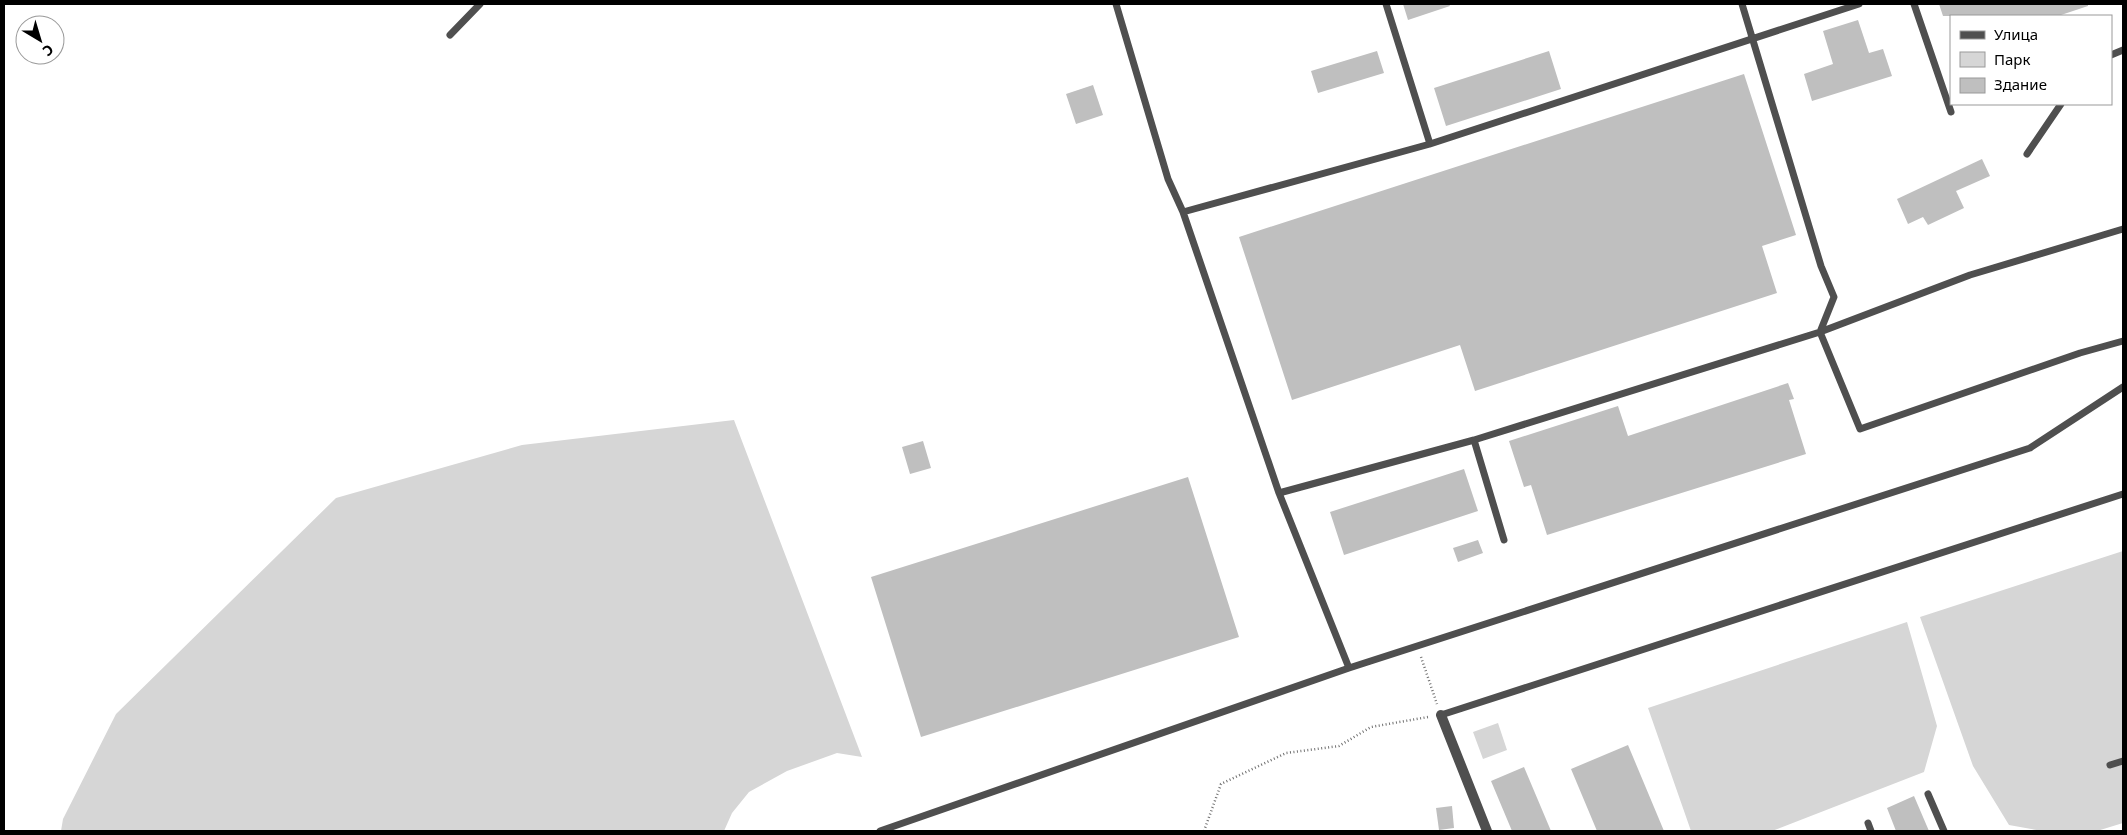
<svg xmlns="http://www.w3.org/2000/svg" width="2127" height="835" font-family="'Noto Sans',sans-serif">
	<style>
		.green { fill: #d6d6d6 }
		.building { fill: #bfbfbf }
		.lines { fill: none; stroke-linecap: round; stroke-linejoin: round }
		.path { stroke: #717171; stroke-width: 2.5; stroke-dasharray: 1 2.5; stroke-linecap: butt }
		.service { stroke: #4f4f4f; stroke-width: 7 }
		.minor { stroke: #4f4f4f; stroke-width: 10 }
	</style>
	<rect width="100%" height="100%" fill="#fff"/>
	<path class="green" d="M 734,420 L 862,757 L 837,753 L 787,771 L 749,792 L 732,813 L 724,831 L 61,831 L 63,819 L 116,714 L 336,498 L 522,445 Z
		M 2123,551 L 2123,823 L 2097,831 L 2042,831 L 2009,825 L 1973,766 L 1920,617 Z
		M 1907,622 L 1937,726 L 1924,772 L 1772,831 L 1691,831 L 1648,708 Z
		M 1498,723 L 1507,750 L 1483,759 L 1473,732 Z"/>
	<path class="building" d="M 1403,4 L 1449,4 L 1450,6 L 1408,20 Z
		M 1939,4 L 2088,4 L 2088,6 L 2058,16 L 1943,16 Z
		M 1858,20 L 1869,53 L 1883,49 L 1892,76 L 1812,101 L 1804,74 L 1833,64 L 1823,31 Z
		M 1377,51 L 1384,73 L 1318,93 L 1311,71 Z
		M 1549,51 L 1561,89 L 1446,126 L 1434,88 Z
		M 1744,74 L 1796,235 L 1762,246 L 1777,293 L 1475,391 L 1460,345 L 1292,400 L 1239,237 Z
		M 1093,85 L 1103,115 L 1076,124 L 1066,94 Z
		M 1982,159 L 1990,176 L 1956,191 L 1964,208 L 1928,225 L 1923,217 L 1908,224 L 1897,199 Z
		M 1788,383 L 1794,399 L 1789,400 L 1806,454 L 1547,535 L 1531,485 L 1524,487 L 1509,441 L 1618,406 L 1628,436 Z
		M 923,441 L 931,468 L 910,474 L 902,447 Z
		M 1464,469 L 1478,511 L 1344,555 L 1330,512 Z
		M 1188,477 L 1239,637 L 921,737 L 871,577 Z
		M 1478,540 L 1483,553 L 1458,562 L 1453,548 Z
		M 1628,745 L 1664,831 L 1597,831 L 1571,769 Z
		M 1524,767 L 1551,831 L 1512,831 L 1491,781 Z
		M 1914,796 L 1929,831 L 1896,831 L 1887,808 Z
		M 1452,806 L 1454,828 L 1439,830 L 1436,808 Z"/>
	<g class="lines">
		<path class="path" d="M 1421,657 L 1437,704
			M 1204,831 L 1221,784 L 1286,753 L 1339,746 L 1371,727 L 1428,717"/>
		<path class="service" d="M 1116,4 L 1168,179 L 1183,212 L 1279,493 L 1349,668
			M 1386,4 L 1430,144
			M 1742,4 L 1821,266 L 1834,297 L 1820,332 L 1860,429 L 2080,353 L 2123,341
			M 1914,4 L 1951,112
			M 450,35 L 480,4
			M 2111,55 L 2123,50
			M 2027,154 L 2061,104
			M 1183,212 L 1430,144 L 1859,4
			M 1474,440 L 1504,540
			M 1279,493 L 1474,440 L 1820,332 L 1970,275 L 2123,229
			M 1441,715 L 2123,494
			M 2110,765 L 2123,761
			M 1928,794 L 1944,831
			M 1868,823 L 1871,831
			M 880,831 L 1349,668 L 2030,448 L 2123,387"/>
		<path class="minor" d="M 1441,715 L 1487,831"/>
	</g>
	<rect width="2127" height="835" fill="none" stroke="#000000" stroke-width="10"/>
	<rect x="1950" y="15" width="162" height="90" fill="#ffffff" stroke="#999999"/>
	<rect x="1960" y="31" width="25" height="8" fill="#4f4f4f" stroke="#999999"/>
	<text x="1994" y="40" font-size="15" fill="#000000">Улица</text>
	<rect x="1960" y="52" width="25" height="15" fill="#d6d6d6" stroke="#999999"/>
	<text x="1994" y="65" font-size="15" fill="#000000">Парк</text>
	<rect x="1960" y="78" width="25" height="15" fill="#bfbfbf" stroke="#999999"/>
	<text x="1994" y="90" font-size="15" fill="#000000">Здание</text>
	<g transform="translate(40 40) rotate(142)"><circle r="24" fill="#ffffff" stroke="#999999"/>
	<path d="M0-4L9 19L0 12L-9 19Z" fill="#000000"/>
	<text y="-8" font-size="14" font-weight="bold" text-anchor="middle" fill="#000000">С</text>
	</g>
</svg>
